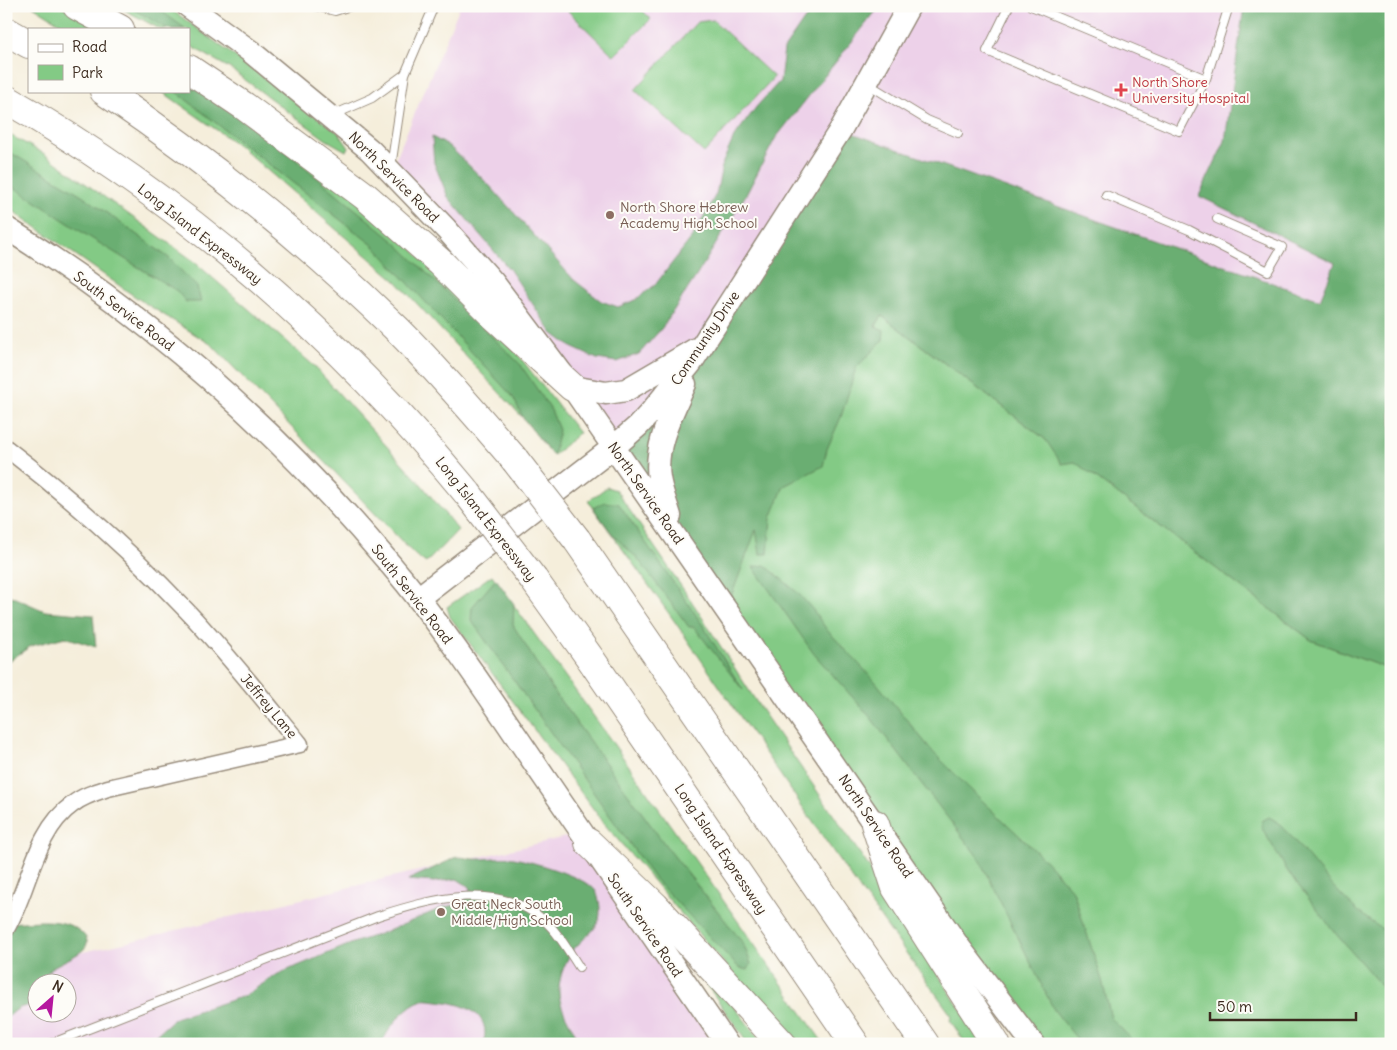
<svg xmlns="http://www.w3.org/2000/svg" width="1397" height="1050" font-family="Delius,sans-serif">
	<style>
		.built { fill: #edd1e9; fill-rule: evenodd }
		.green { fill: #83ca85; stroke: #5f7a52 }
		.forest { fill: #6aae72; stroke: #526c48 }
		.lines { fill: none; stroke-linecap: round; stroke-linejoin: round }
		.lane-casing { stroke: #988c7c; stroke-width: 10 }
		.street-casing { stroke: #988c7c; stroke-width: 19 }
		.secondary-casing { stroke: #988c7c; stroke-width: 25 }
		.highway-casing { stroke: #988c7c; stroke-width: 30 }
		.lane { stroke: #fff; stroke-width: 8 }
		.street { stroke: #fff; stroke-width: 16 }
		.secondary { stroke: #fff; stroke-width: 22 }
		.highway { stroke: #fff; stroke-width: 28 }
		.highway-bridge-casing { stroke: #988c7c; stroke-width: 30; stroke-linecap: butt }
		.highway-bridge { stroke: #fff; stroke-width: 28 }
		.health-dot { fill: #e0444e; stroke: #fdfcf7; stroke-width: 2 }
		.education-dot { fill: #8d6e63; stroke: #fdfcf7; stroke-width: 2 }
		.labels { text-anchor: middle; stroke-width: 4; stroke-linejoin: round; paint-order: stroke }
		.health-label { font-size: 14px; fill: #be3a42; stroke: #fdfcf7; text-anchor: start }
		.street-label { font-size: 14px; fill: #3b2a1e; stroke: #fdfcf7 }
		.education-label { font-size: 14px; fill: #785e54; stroke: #fdfcf7; text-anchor: start }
	</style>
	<rect width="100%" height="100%" fill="#fdfcf7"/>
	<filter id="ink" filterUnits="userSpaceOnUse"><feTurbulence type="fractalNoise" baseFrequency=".02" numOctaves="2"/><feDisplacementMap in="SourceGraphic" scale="10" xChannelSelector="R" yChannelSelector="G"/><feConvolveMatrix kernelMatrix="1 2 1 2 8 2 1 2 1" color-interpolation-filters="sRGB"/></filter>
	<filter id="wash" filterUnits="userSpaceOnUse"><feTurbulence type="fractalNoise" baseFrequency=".0096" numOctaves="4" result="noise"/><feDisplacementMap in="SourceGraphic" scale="20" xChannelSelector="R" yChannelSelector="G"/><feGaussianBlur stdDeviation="1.12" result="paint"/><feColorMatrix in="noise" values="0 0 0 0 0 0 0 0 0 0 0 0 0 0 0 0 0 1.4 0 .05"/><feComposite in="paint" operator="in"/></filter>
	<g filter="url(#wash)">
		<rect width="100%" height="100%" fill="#f5eedb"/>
		<path class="built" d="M 460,6 L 1291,6 L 1199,196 L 1336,263 L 1320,300 L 841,129 L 691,363 L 614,447 L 391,170 Z
			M 579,834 L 724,1044 L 6,1044 L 6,968 L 116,945 L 383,879 ZM 38,982 L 68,982 L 68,1012 L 38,1012 Z"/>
		<path class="green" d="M 33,6 L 60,6 L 104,29 L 69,29 Z
			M 117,6 L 164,6 L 179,15 L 339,133 L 349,148 L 346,151 L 325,139 L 229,68 L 189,45 L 189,29 L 160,29 Z
			M 563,6 L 638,6 L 651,19 L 614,56 Z
			M 713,20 L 774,77 L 704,153 L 635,90 L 697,22 Z
			M 161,91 L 189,91 L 349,190 L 501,333 L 579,433 L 553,456 L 523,418 L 396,281 L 238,145 Z
			M 6,133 L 43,153 L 191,259 L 313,365 L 421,484 L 458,530 L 426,563 L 415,555 L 212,345 L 137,298 L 6,206 Z
			M 882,316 L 1311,640 L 1391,670 L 1391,1044 L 1033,1044 L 726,610 L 764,506 Z
			M 607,487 L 616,490 L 696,608 L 761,709 L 865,861 L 983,1044 L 966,1044 L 950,1020 L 952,1016 L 848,873 L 675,622 L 588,501 Z
			M 492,575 L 603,729 L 824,1044 L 798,1044 L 721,960 L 606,826 L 450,617 L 447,607 Z
			M 714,980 L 763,1044 L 748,1044 L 707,985 Z"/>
		<path class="forest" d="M 127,6 L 154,6 L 186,29 L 168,29 Z
			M 816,6 L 880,6 L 775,139 L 747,193 L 697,275 L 662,328 L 639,354 L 617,362 L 597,359 L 571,347 L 552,333 L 510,270 L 448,197 L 434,163 L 432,137 L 449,146 L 490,186 L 574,280 L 601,301 L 618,307 L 635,300 L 655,285 L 693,236 L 716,194 L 723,162 L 734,137 L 757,106 L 780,81 L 784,49 L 804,20 Z
			M 1244,6 L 1391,6 L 1391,670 L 1311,640 L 1075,462 L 1062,464 L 1045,439 L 882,316 L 875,326 L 884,330 L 883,340 L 856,368 L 841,417 L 827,449 L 823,466 L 784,486 L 771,518 L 768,554 L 760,554 L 756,530 L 726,610 L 614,447 L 638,426 L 841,129 L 1320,300 L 1335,263 L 1199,196 L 1225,141 Z
			M 189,82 L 278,145 L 396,243 L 520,364 L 551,410 L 559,430 L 553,456 L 523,418 L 513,397 L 374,246 L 175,91 L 189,91 Z
			M 6,150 L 82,195 L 169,258 L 197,287 L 201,302 L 186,302 L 177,291 L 91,238 L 6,182 Z
			M 605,502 L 619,504 L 700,621 L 743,690 L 694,627 L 689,627 L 638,559 L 613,535 L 593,508 Z
			M 765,565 L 799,594 L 813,610 L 827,630 L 874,680 L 933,752 L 969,788 L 1045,860 L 1073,891 L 1102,980 L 1111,1018 L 1136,1044 L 1081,1044 L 1054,1010 L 978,857 L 871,718 L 814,654 L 753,567 Z
			M 496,579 L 514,604 L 513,625 L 554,692 L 666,846 L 743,943 L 751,964 L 748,970 L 739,968 L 654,878 L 471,620 L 472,607 Z
			M 6,594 L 45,611 L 93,615 L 96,647 L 65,637 L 31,646 L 6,663 Z
			M 1269,817 C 1284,824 1293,840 1304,852 C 1329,882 1356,916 1391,934 L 1391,997 L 1336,934 L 1288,872 L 1262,828 L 1262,821 Z
			M 457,857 C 462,857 467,858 472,859 C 486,860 500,856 514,858 C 530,861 585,877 595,890 C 600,897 601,912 599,920 C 595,932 582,939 574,949 C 566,960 560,974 559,988 C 558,1008 572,1026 581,1044 L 483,1044 C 493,1013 462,1003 438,1001 C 434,1001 427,999 423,1000 C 405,1005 389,1028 381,1044 L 125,1044 L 148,1042 L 175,1018 L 244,996 L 278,974 L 353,943 L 388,931 L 444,907 L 463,904 L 471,888 L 457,879 L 434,882 L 408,880 Z
			M 41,921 C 56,921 69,922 81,932 C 102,950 63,959 52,968 C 48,971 45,976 44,981 L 52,982 L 38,982 L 37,1003 L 19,1008 L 6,1018 L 6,923 Z"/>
	</g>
	<g filter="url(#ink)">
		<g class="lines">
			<g class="lane-casing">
				<path id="lane" d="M 315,6 L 335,11 L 351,6
					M 1009,6 L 987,51 L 1179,131 L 1206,79 L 1229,6
					M 1031,6 L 1206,79
					M 868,84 L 927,120 L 958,133
					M 333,115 L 372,98 L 405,74
					M 391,167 L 405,74 L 434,6
					M 1106,195 L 1189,230 L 1268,271 L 1282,247 L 1217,219
					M 50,1044 L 378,916 C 432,899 500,879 547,923 C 560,935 569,952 579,967"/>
			</g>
			<g class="street-casing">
				<path id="street" d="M 6,448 C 71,498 131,552 187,611 C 227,653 263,699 300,744 L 108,788 C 96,792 83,796 73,804 C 34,831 29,891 6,929"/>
			</g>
			<g class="secondary-casing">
				<path id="secondary" d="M 188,6 L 250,51 L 370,150 L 446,229 L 493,282 L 572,387 L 959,947 L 1033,1044
					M 6,228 C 152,318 281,434 391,565 C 448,632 496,707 546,780 C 606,868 667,956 727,1044
					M 572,387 L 606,393 L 626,390 L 696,349
					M 670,516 C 666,503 661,491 659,478 C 654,445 672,414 685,384
					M 418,598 L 614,447 L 638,426 L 651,412 L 691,363 L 841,129 L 909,6"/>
			</g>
			<g class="highway-casing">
				<path id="highway" d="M 77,6 L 120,29
					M 6,31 L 29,44
					M 189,69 L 244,106 L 365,196 L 441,263 L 492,314 L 572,387
					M 104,91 C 209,162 307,241 398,330 C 439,371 477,416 515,460
					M 6,99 C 182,199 340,338 468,494
					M 577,540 L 925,1044
					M 534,580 L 590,658 L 855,1044
					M 875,824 L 896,888 L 996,1044
					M 589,843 L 655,906 L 782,1044"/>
			</g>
			<use href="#lane" class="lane"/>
			<use href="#street" class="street"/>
			<use href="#secondary" class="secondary"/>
			<use href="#highway" class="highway"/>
			<g class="highway-bridge-casing">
				<path id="highway-bridge" d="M 515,460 L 577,540
					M 468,494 L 534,580"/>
			</g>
			<use href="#highway-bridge" class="highway-bridge"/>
		</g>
	</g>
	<path class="health-dot" d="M1118.5 82.5h5v5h5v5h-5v5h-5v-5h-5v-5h5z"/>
	<g class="education-dot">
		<circle cx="610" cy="215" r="5"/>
		<circle cx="441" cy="912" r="5"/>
	</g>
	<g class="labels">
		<g class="health-label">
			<text x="1132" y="87">North Shore<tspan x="1132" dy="16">University Hospital</tspan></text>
		</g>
		<g class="street-label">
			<text transform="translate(394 177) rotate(45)" y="5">North Service Road</text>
			<text transform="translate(200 234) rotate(38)" y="5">Long Island Expressway</text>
			<text transform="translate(124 311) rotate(37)" y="5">South Service Road</text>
			<text transform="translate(705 338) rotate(-56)" y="5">Community Drive</text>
			<text transform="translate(646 493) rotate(55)" y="5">North Service Road</text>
			<text transform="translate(486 519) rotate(52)" y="5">Long Island Expressway</text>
			<text transform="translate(412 594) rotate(52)" y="5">South Service Road</text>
			<text transform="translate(269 706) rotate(50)" y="5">Jeffrey Lane</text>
			<text transform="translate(876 826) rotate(56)" y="5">North Service Road</text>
			<text transform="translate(721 849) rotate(56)" y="5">Long Island Expressway</text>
			<text transform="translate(645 925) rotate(56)" y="5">South Service Road</text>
		</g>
		<g class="education-label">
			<text x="620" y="212">North Shore Hebrew<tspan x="620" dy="16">Academy High School</tspan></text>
			<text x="451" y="909">Great Neck South<tspan x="451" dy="16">Middle/High School</tspan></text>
		</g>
	</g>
	<rect width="1397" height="1050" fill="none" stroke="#fdfcf7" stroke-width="25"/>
	<rect x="28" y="28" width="162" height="65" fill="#fdfcf7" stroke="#afa8a0"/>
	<rect x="38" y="44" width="25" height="8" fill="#ffffff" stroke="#afa8a0"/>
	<text x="72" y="52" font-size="15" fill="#3b2a1e">Road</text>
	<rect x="38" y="65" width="25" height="15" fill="#83ca85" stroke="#afa8a0"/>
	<text x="72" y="78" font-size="15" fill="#3b2a1e">Park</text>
	<g transform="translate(52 998) rotate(27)"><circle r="24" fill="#fdfcf7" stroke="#afa8a0"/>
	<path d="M0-4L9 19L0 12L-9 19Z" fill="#b5179e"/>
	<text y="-8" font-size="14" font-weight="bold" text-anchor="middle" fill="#3b2a1e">N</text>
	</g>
	<path d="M1210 1012v8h146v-8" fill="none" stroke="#3b2a1e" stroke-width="2.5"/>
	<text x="1217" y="1012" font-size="15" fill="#3b2a1e" stroke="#fdfcf7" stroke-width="4" paint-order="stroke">50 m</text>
</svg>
